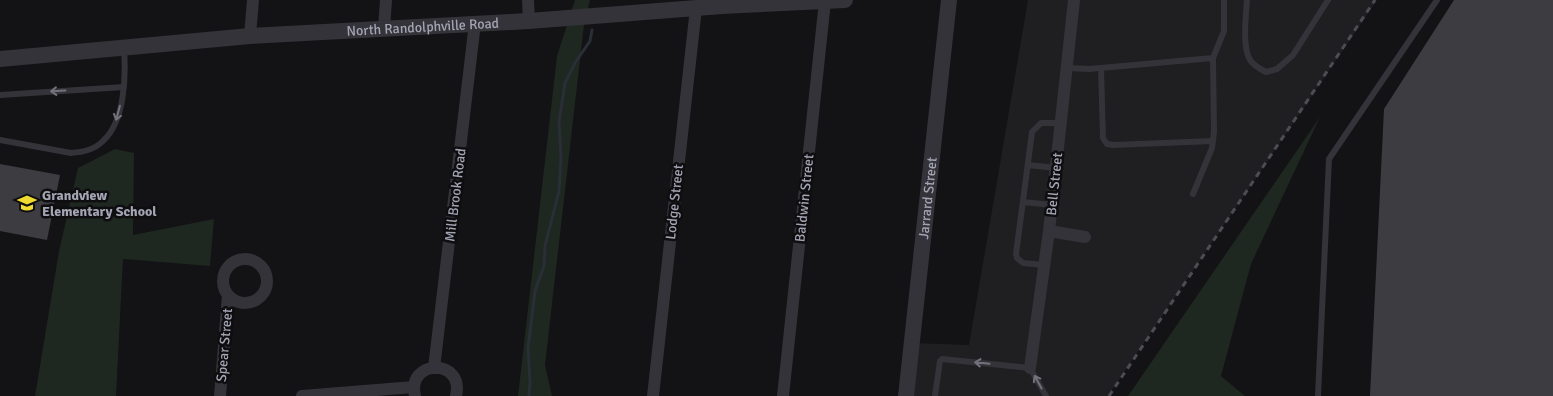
<svg xmlns="http://www.w3.org/2000/svg" width="1553" height="396" font-family="Signika,sans-serif">
	<style>
		.built { fill: #1f1e21 }
		.green { fill: #1f2721 }
		.lines { fill: none; stroke-linecap: round; stroke-linejoin: round }
		.stream { stroke: #292e37; stroke-width: 3 }
		.building { fill: #3d3c41 }
		.service { stroke: #343339; stroke-width: 6 }
		.minor { stroke: #343339; stroke-width: 12 }
		.tertiary { stroke: #343339; stroke-width: 16 }
		.rail { stroke: #4c4d54; stroke-width: 3; stroke-dasharray: 6 5; stroke-linecap: butt }
		.oneway { stroke: #72727d }
		.labels { text-anchor: middle; stroke-width: 5; stroke-linejoin: round; paint-order: stroke }
		.street-label { font-size: 14px; fill: #a4a5b4; stroke: #0e0d0f }
		.poi-label { font-size: 14px; font-weight: bold; fill: #a4a5b4; stroke: #0e0d0f; text-anchor: start }
	</style>
	<rect width="100%" height="100%" fill="#131214"/>
	<path class="built" d="M 1028,0 L 1377,0 L 1108,396 L 908,396 L 911,343 L 969,345 Z"/>
	<path class="green" d="M 575,0 L 590,0 L 584,25 L 545,365 L 552,396 L 518,396 L 557,56 Z
		M 1320,117 L 1251,264 L 1221,376 L 1245,396 L 1128,396 Z
		M 115,149 L 134,153 L 133,235 L 214,219 L 210,266 L 123,259 L 116,396 L 35,396 L 59,251 L 78,168 Z"/>
	<g class="lines">
		<path class="stream" d="M 529,396 L 530,382 L 528,348 L 535,291 L 544,266 L 545,246 L 559,191 L 561,158 L 559,122 L 565,83 L 575,63 L 590,41 L 592,30"/>
	</g>
	<path class="building" d="M 1454,0 L 1553,0 L 1553,396 L 1370,396 L 1384,109 Z
		M 0,164 L 60,175 L 47,240 L 0,231 Z"/>
	<g class="lines">
		<path class="service" d="M 1247,0 C 1246,15 1242,47 1250,60 C 1254,66 1260,69 1266,72 L 1277,69 L 1293,55 L 1328,0
			M 1213,58 L 1224,31 L 1224,0
			M 1067,68 L 1089,69 L 1213,58 L 1214,132 L 1212,148 L 1193,194
			M 1101,68 L 1103,138 L 1107,144 L 1113,145 L 1213,141
			M 0,95 L 124,87
			M 0,140 L 71,153 C 83,152 94,150 103,141 C 125,121 126,76 124,49
			M 1028,165 L 1056,168
			M 1023,202 L 1052,205
			M 1044,265 L 1023,263 L 1017,258 L 1016,254 L 1032,132 L 1041,123 L 1061,123
			M 935,396 L 940,361 L 942,359 L 1030,368 L 1046,396
			M 1318,396 L 1329,159 L 1437,0"/>
		<path class="minor" d="M 528,0 L 529,21
			M 384,28 L 386,0
			M 250,36 L 253,0
			M 1049,231 L 1085,237
			M223 281a22 22 0 1 1 44 0a22 22 0 1 1-44 0Z
			M 434,368 L 475,23
			M 1030,368 L 1049,231 L 1074,0
			M 220,396 L 228,295
			M 302,396 L 414,387
			M 415,396 C 406,359 465,358 456,396
			M 653,396 L 696,8
			M 783,396 L 825,1"/>
		<g class="tertiary">
			<path id="s1" d="M 0,59 L 250,36 L 529,21 L 722,6 L 845,0"/>
			<path id="s2" d="M 906,396 L 949,0"/>
		</g>
		<path class="rail" d="M 1109,396 L 1375,0"/>
	</g>
	<defs><path id="oneway-shaft" d="M-6 0H5M1.5-3L5.5 0L1.5 3" fill="none" stroke-width="1.6" stroke-linecap="round" stroke-linejoin="round" transform="scale(1.25)"/></defs>
	<g class="oneway">
		<use href="#oneway-shaft" transform="translate(58 91) rotate(177)"/>
		<use href="#oneway-shaft" transform="translate(118 113) rotate(105)"/>
		<use href="#oneway-shaft" transform="translate(982 363) rotate(-174)"/>
		<use href="#oneway-shaft" transform="translate(1038 382) rotate(-119)"/>
	</g>
	<defs>
		<g id="school-bare" transform="scale(1.5)"><path d="M0-5L7-2L0 1L-7-2ZM-4 1L0 2.5L4 1V4Q0 6-4 4Z" fill="#efda2f" stroke="#0e0d0f" stroke-width="2.5" paint-order="stroke"/></g>
	</defs>
	<g fill-rule="evenodd">
		<use href="#school-bare" x="27" y="203"/>
	</g>
	<g class="labels">
		<g class="street-label">
			<text dy="5" stroke="none"><textPath href="#s1" startOffset="424">North Randolphville Road</textPath></text>
			<text transform="translate(1054 184) rotate(-84)" y="5">Bell Street</text>
			<text transform="translate(455 195) rotate(-83)" y="5">Mill Brook Road</text>
			<text transform="translate(804 198) rotate(-84)" y="5">Baldwin Street</text>
			<text dy="5" stroke="none"><textPath href="#s2" startOffset="199">Jarrard Street</textPath></text>
			<text transform="translate(674 202) rotate(-84)" y="5">Lodge Street</text>
			<text transform="translate(224 345) rotate(-85)" y="5">Spear Street</text>
		</g>
		<g class="poi-label">
			<text x="42" y="200">Grandview<tspan x="42" dy="16">Elementary School</tspan></text>
		</g>
	</g>
</svg>
